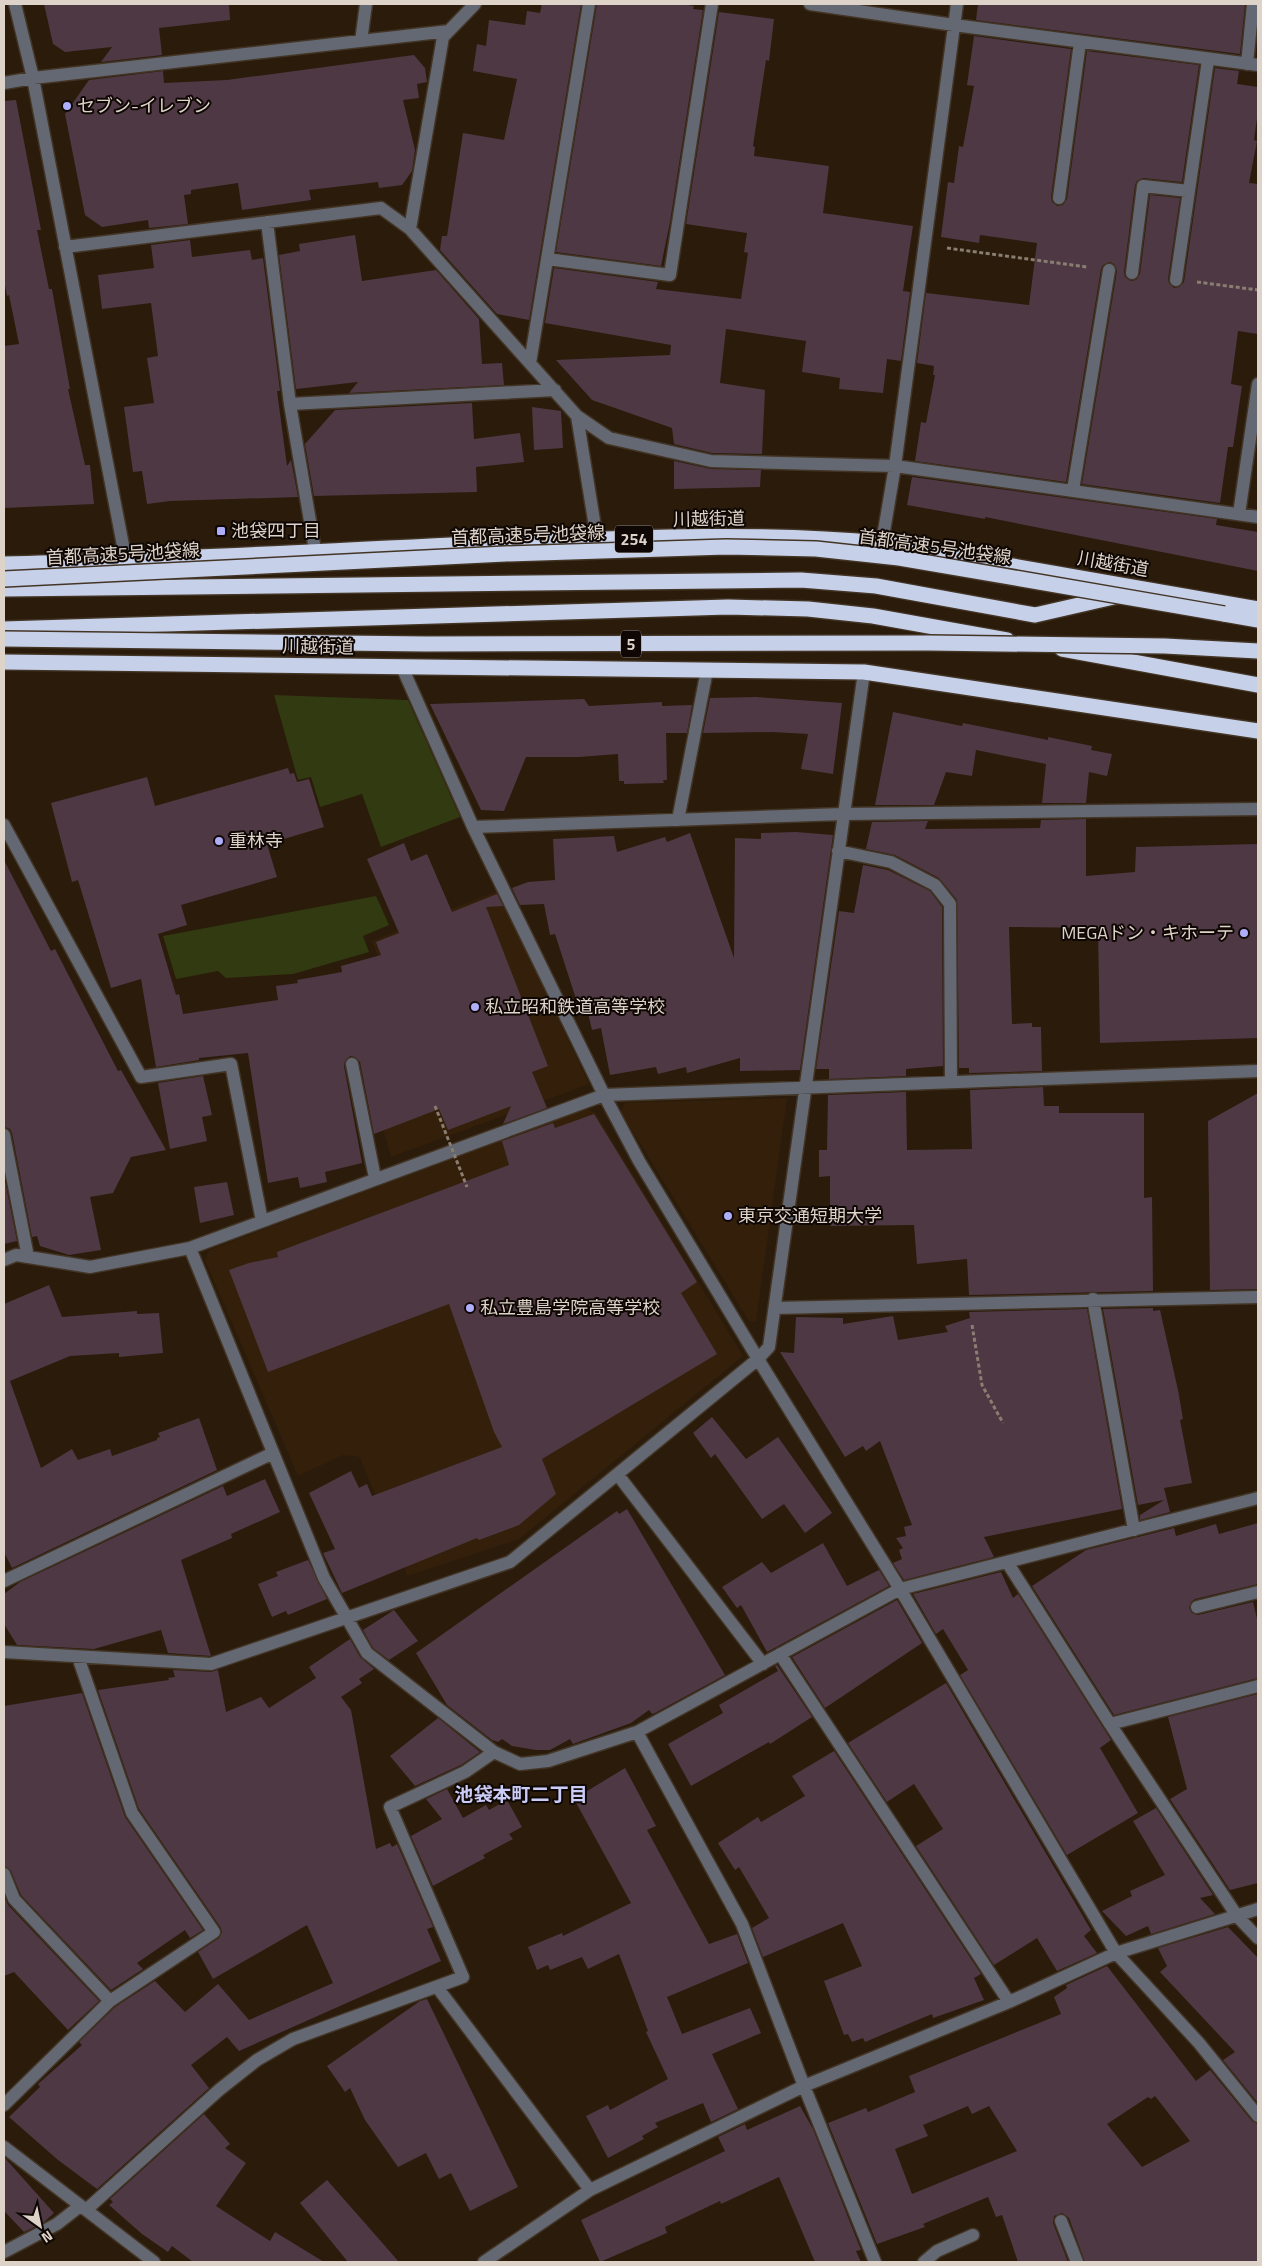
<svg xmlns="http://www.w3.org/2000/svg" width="1262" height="2266" font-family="'Titillium Web','Noto Sans JP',sans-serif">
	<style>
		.built { fill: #34200a }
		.green { fill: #323a11 }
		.building { fill: #4e3844; fill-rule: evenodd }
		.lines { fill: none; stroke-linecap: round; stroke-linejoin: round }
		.minor-casing { stroke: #433526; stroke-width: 15 }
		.highway-casing { stroke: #433526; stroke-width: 18 }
		.path { stroke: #8a7d71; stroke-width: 3; stroke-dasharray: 4 2.5; stroke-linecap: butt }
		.minor { stroke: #646872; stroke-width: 12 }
		.highway { stroke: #c7d0e9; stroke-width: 15 }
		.highway-bridge-casing { stroke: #433526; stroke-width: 18; stroke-linecap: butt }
		.path-bridge { stroke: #8a7d71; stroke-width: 3; stroke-dasharray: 4 2.5; stroke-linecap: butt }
		.highway-bridge { stroke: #c7d0e9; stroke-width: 15 }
		.poi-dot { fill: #afaefa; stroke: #0e0703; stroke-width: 2 }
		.labels { text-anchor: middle; stroke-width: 4; stroke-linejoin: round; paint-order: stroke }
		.shield { fill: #0e0703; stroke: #a0968e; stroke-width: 1 }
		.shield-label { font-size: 16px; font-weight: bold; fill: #ded3c9 }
		.poi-label { font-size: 18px; fill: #ded3c9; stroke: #0e0703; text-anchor: start }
		.street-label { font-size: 18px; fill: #ded3c9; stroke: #0e0703 }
		.neighbourhood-label { font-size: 19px; font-weight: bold; fill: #cacbf6; stroke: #0e0703 }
	</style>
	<rect width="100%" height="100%" fill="#2a1b0b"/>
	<path class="built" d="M 497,891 L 589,1084 L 391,1157 L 373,1093 L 423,1073 L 372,941 Z
		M 787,1098 L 756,1321 L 749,1321 L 621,1112 L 625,1103 Z
		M 586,1109 L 595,1112 L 743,1356 L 519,1539 L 407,1576 L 360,1457 L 343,1455 L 298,1476 L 205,1260 L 209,1250 Z"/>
	<path class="green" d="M 274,695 L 408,700 L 460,817 L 381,847 L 362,794 L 320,807 L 311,777 L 298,780 Z
		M 376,896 L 389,925 L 363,936 L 369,952 L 293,974 L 226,978 L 218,971 L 176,979 L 163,936 Z"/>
	<path class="building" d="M 44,4 L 229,4 L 230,20 L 159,28 L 162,55 L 101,62 L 112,47 L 65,52 L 53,44 Z
		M 542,4 L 581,4 L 529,320 L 497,314 L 440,250 L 442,236 L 447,236 L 463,133 L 504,140 L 517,79 L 473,71 L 477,44 L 486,46 L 489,20 L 525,25 L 527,11 L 540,13 Z
		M 597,4 L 681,4 L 694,6 L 693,9 L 703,10 L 670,222 L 661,266 L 556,252 Z
		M 978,4 L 1245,4 L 1240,54 L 976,20 Z
		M 719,12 L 774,19 L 769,61 L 766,60 L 753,146 L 755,147 L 754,156 L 829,166 L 823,213 L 913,226 L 903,291 L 910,292 L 901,361 L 887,359 L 883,393 L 839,389 L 840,378 L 802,372 L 806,341 L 726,329 L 720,383 L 765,390 L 762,454 L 712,453 L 674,444 L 672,428 L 592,400 L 556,360 L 670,355 L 671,345 L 545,323 L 554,268 L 658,282 L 656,289 L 741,299 L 748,253 L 744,252 L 747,233 L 686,224 Z
		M 974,36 L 1071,49 L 1051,197 L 1052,202 L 1057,206 L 1063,205 L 1067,199 L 1087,51 L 1199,65 L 1182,182 L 1143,178 L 1137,181 L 1135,185 L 1124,272 L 1125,277 L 1131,281 L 1136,280 L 1140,274 L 1150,195 L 1180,198 L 1168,279 L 1169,283 L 1174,288 L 1179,287 L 1184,282 L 1215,68 L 1239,71 L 1237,84 L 1258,87 L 1258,111 L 1254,140 L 1257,141 L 1249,183 L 1258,184 L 1258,334 L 1238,331 L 1231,384 L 1242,386 L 1233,447 L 1228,447 L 1220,503 L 1082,484 L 1117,271 L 1114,264 L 1110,262 L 1103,265 L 1101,269 L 1066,482 L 915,461 L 921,422 L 926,423 L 935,375 L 933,375 L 934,366 L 917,363 L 926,293 L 1029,305 L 1037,243 L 980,235 L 979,243 L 941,237 L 948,182 L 954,183 L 959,146 L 963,147 L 974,86 L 967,85 Z
		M 414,55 L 425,68 L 427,82 L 417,84 L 419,98 L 403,100 L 415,150 L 412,171 L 402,185 L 379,188 L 378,182 L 309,190 L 311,200 L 242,210 L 238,183 L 191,190 L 191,194 L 184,195 L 188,224 L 149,228 L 148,220 L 102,227 L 85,215 L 65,114 L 89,80 L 163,71 L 164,83 L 227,80 Z
		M 16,100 L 41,230 L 37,230 L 49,289 L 52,289 L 70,389 L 68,389 L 85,465 L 90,465 L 94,504 L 4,508 L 4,346 L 19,344 L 9,295 L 7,296 L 4,280 L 4,101 Z
		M 355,235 L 362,281 L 436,270 L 479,319 L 482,364 L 502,363 L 504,385 L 349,393 L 358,382 L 296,389 L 279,255 L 300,251 L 299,244 Z
		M 190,240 L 192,257 L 250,250 L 252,260 L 263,258 L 280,391 L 277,391 L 287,466 L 291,460 L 298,497 L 170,501 L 147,504 L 142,471 L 133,472 L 124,407 L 154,403 L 147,358 L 158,356 L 151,303 L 102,309 L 98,275 L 154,268 L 151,245 Z
		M 472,403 L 474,439 L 520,433 L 524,462 L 476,467 L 477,492 L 314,496 L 305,444 L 335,410 Z
		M 532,407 L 561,411 L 563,448 L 534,450 Z
		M 674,461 L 711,469 L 761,470 L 760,487 L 674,489 Z
		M 912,477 L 1217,519 L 1216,525 L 1258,532 L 1258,571 L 985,517 L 985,519 L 907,505 Z
		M 756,697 L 842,703 L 833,774 L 801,769 L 808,734 L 772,732 L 703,733 L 710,698 Z
		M 584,699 L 589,706 L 662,702 L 662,706 L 692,705 L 687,733 L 666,733 L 667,780 L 663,780 L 664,783 L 624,784 L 624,781 L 619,781 L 618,754 L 579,757 L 526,757 L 504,811 L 481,810 L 430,704 Z
		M 893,712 L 962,726 L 963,723 L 1048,740 L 1048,737 L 1092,746 L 1091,750 L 1112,754 L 1107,776 L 1089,772 L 1086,803 L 1042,803 L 1046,764 L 976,750 L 972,776 L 946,772 L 934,805 L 875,805 Z
		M 288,768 L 290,774 L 294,773 L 297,782 L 309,779 L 324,827 L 267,844 L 277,877 L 181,905 L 187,925 L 158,934 L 176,995 L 179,994 L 183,1014 L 278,1000 L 276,986 L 298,983 L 297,980 L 342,972 L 341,966 L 381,955 L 376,942 L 399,933 L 367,859 L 404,843 L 411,861 L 427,854 L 452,912 L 497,894 L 503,906 L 486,907 L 548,1066 L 532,1072 L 547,1108 L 503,1124 L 511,1106 L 448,1130 L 439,1109 L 374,1134 L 360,1062 L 355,1057 L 350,1056 L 345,1061 L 344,1066 L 362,1163 L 325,1172 L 327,1182 L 300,1188 L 298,1177 L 268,1183 L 248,1053 L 199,1058 L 199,1060 L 156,1067 L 141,979 L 111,988 L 78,880 L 72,882 L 51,803 L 147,777 L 155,806 Z
		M 1086,819 L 1086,876 L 1135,872 L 1136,847 L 1258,844 L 1258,1038 L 1100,1043 L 1098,928 L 1009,927 L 1012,1024 L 1032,1023 L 1032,1027 L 1041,1027 L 1042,1071 L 969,1073 L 969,1068 L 959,1068 L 957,900 L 939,878 L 895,855 L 866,849 L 872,822 L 928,821 L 925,829 L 1040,828 L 1041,820 Z
		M 796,832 L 833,835 L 800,1070 L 740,1071 L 740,1058 L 687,1073 L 686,1067 L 658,1074 L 656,1067 L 610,1075 L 601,1028 L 592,1030 L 584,997 L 576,999 L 555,934 L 550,935 L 544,904 L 520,905 L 512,888 L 528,882 L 555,880 L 553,839 L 614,836 L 617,852 L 665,837 L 667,842 L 690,833 L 734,958 L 735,838 L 761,839 L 761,833 Z
		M 4,860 L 51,951 L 55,949 L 118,1071 L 121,1070 L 166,1150 L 131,1157 L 113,1193 L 90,1197 L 101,1250 L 69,1255 L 40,1246 L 37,1236 L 32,1237 L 12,1133 L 10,1129 L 4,1127 Z
		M 863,865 L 888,870 L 930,891 L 942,907 L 943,1066 L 906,1069 L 906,1076 L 829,1079 L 829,1069 L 816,1069 L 839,911 L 854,913 Z
		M 203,1076 L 212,1115 L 202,1117 L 207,1141 L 170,1149 L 158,1083 Z
		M 1043,1087 L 1044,1106 L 1059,1106 L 1059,1113 L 1144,1113 L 1144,1198 L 1152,1197 L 1153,1291 L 969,1295 L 967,1259 L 917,1264 L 914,1225 L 830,1226 L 830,1176 L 819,1177 L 819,1150 L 827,1150 L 828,1095 L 906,1092 L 907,1150 L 972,1149 L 970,1090 Z
		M 1258,1093 L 1258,1289 L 1210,1290 L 1208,1121 Z
		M 594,1114 L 697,1282 L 681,1293 L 717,1354 L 542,1459 L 556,1494 L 519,1525 L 479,1540 L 477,1538 L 342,1593 L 323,1553 L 335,1549 L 309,1493 L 351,1471 L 359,1488 L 367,1484 L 372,1496 L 502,1447 L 494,1432 L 449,1304 L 268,1372 L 229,1270 L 249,1263 L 278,1257 L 277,1252 L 509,1165 L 502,1141 L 553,1123 L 555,1128 Z
		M 4,1176 L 17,1241 L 4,1244 Z
		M 227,1182 L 234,1215 L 200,1223 L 194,1187 Z
		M 49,1285 L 62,1317 L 137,1311 L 137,1314 L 159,1313 L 163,1353 L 119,1357 L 119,1353 L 70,1356 L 10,1381 L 41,1468 L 72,1449 L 78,1460 L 110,1449 L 112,1456 L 157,1440 L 157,1438 L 160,1437 L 158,1433 L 199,1418 L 217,1470 L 12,1568 L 4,1552 L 4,1304 Z
		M 1153,1308 L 1153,1311 L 1160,1310 L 1178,1390 L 1183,1419 L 1180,1420 L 1192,1483 L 1164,1488 L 1170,1512 L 1140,1520 L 1140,1515 L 1164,1500 L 1138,1505 L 1103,1309 Z
		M 1087,1309 L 1122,1509 L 984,1537 L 994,1557 L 904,1580 L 893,1563 L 902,1559 L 899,1550 L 903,1548 L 896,1538 L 906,1536 L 904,1527 L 912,1525 L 880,1441 L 866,1451 L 863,1446 L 845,1457 L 780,1352 L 794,1353 L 796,1317 L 843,1318 L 843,1324 L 893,1316 L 898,1340 L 948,1332 L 945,1326 L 970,1318 L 969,1312 Z
		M 712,1417 L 746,1459 L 778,1437 L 832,1513 L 805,1533 L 784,1504 L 762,1519 L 715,1454 L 711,1458 L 693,1433 Z
		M 265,1479 L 280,1512 L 231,1534 L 232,1538 L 181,1560 L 211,1656 L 168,1653 L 161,1630 L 94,1649 L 17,1645 L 4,1624 L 4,1594 L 20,1582 L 223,1486 L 227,1496 Z
		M 627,1509 L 725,1675 L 655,1713 L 652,1714 L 649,1710 L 631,1723 L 573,1744 L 570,1739 L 550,1750 L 536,1750 L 512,1746 L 502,1739 L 498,1742 L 492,1740 L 447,1705 L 416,1653 L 617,1511 L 619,1514 Z
		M 1258,1523 L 1258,1584 L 1195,1599 L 1191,1602 L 1189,1608 L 1192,1613 L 1198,1615 L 1253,1602 L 1258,1623 L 1258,1678 L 1114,1715 L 1032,1586 L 1086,1550 L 1174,1528 L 1176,1536 L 1216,1524 L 1219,1534 Z
		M 823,1543 L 847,1586 L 879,1570 L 889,1586 L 767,1652 L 741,1605 L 737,1608 L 722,1587 L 762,1562 L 771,1573 Z
		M 308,1560 L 327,1599 L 288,1615 L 286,1611 L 272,1617 L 258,1584 L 278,1576 L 276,1572 Z
		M 1001,1572 L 1013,1598 L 1018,1594 L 1111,1740 L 1100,1748 L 1138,1813 L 1067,1855 L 960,1675 L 968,1670 L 943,1629 L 936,1634 L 913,1594 Z
		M 897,1600 L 922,1643 L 825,1708 L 792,1657 Z
		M 394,1610 L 418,1641 L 389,1660 L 373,1648 L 363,1630 Z
		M 350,1639 L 360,1657 L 374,1669 L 359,1679 L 362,1683 L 341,1697 L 351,1710 L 376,1849 L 390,1843 L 392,1847 L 397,1844 L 433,1927 L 427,1929 L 441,1961 L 239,2051 L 227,2037 L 191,2065 L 209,2088 L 97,2189 L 58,2160 L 9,2117 L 40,2087 L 38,2084 L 82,2045 L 79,2042 L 115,2007 L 155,1981 L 185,2012 L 218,1984 L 249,2020 L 333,1983 L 307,1925 L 213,1979 L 198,1952 L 219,1938 L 222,1932 L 221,1928 L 139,1809 L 98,1690 L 169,1680 L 168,1678 L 175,1677 L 173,1670 L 211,1672 L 218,1670 L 226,1712 L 261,1697 L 269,1708 L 316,1678 L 309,1667 Z
		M 777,1665 L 812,1717 L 770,1744 L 769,1742 L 691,1786 L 668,1744 L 723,1713 L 719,1705 L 778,1671 L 775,1666 Z
		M 946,1683 L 1091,1930 L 1084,1936 L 1097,1953 L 1057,1971 L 1037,1938 L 994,1965 L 916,1846 L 943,1829 L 914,1784 L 887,1802 L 848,1743 Z
		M 82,1693 L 125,1817 L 203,1930 L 190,1938 L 185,1930 L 137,1963 L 143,1969 L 111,1990 L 21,1895 L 11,1871 L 4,1866 L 4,1706 Z
		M 1258,1694 L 1258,1883 L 1230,1890 L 1170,1799 L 1187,1789 L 1168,1717 Z
		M 438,1718 L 480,1752 L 461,1765 L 415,1786 L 390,1756 Z
		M 834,1751 L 981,1974 L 974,1978 L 984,2000 L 933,2018 L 932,2014 L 865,2042 L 863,2038 L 852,2042 L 848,2034 L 844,2035 L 824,1981 L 862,1966 L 843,1923 L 763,1957 L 752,1928 L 769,1918 L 739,1867 L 735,1870 L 718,1843 L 758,1817 L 761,1822 L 805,1796 L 792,1776 Z
		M 625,1768 L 656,1826 L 647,1830 L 709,1944 L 737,1934 L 748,1963 L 667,1997 L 682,2034 L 750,2008 L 761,2033 L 712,2054 L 738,2109 L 711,2122 L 703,2103 L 655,2123 L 658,2127 L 642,2136 L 644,2139 L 608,2158 L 586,2116 L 608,2105 L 610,2110 L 668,2079 L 646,2032 L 648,2031 L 619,1954 L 588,1969 L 582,1957 L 550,1970 L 548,1965 L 537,1970 L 528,1947 L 562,1933 L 563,1936 L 631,1903 L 574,1799 Z
		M 447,1789 L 463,1818 L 486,1805 L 489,1810 L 507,1800 L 522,1827 L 509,1834 L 513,1839 L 483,1855 L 485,1858 L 433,1886 L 411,1836 L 442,1819 L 426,1799 Z
		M 1156,1808 L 1213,1895 L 1200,1898 L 1215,1914 L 1151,1934 L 1148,1926 L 1126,1936 L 1102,1911 L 1132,1896 L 1130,1891 L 1165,1875 L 1133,1821 Z
		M 4,1895 L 8,1905 L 99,2001 L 68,2030 L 14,1972 L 4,1976 Z
		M 1228,1927 L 1258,1958 L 1258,2103 L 1223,2060 L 1235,2052 L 1160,1972 L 1167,1966 L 1158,1948 Z
		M 1107,1966 L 1196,2081 L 1210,2070 L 1252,2121 L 1258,2124 L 1258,2262 L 1085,2262 L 1069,2218 L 1062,2213 L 1054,2216 L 1053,2223 L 1068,2262 L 1018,2262 L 1002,2215 L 996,2217 L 988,2197 L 923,2224 L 925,2227 L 877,2244 L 828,2123 L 866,2108 L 868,2112 L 915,2092 L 909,2076 L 1061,2014 L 1054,1997 L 1067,1988 L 1066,1985 ZM 1155,2096 L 1190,2141 L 1142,2167 L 1107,2124 L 1148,2097 L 1151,2099 ZM 968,2106 L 972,2114 L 989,2106 L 1017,2151 L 912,2194 L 895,2149 L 928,2136 L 923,2125 Z
		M 427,1999 L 518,2187 L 470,2211 L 451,2173 L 439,2179 L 426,2153 L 398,2167 L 365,2120 L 350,2088 L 345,2092 L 327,2066 L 420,2001 Z
		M 800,2106 L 813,2129 L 861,2250 L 856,2251 L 861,2262 L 815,2262 L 779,2177 L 721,2204 L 720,2201 L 665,2227 L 667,2233 L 600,2262 L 581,2220 L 725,2151 L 718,2137 L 745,2124 L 747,2130 Z
		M 204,2114 L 230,2144 L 225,2148 L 246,2163 L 216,2206 L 270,2241 L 275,2232 L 324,2262 L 193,2262 L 172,2246 L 168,2252 L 142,2234 L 109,2205 L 113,2202 L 110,2199 Z
		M 4,2157 L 54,2213 L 44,2222 L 24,2232 L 4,2211 Z
		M 327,2180 L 364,2222 L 399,2262 L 348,2262 L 300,2203 Z"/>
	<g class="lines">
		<g class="minor-casing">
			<path id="minor" d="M 15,4 L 33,78 L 126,561
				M 810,4 L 954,25 L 1258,65
				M 361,41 L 366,4
				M 1247,64 L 1253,4
				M 4,83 L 33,78 L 449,31
				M 1059,198 L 1080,42
				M 267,222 L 290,404 L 315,550
				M 410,229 L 443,37 L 475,4
				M 65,247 L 381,208 L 410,229 L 577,416 L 597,539
				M 547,259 L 670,275 L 712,4
				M 1132,273 L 1143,186 L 1189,191
				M 1176,280 L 1208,60
				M 530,363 L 589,4
				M 290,404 L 555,390
				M 577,416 L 609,438 L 711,461 L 895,466 L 1258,517
				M 1073,490 L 1109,270
				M 1239,514 L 1258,384
				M 882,543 L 895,466 L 957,4
				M 402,667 L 473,827 L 604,1095 L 639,1161 L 758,1359 L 900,1589 L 1116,1953 L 1199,2043 L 1258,2116
				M 678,820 L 707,670
				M 4,825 L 141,1077 L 231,1064 L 262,1221
				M 473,827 L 843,814 L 1258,809
				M 838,851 L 891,862 L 935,885 L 950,904 L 951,1082
				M 352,1064 L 375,1178
				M 4,1135 L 28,1257
				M 190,1248 L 324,1578 L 367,1653 L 494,1752 L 520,1764 L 548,1761 L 637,1732 L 900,1589 L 1258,1498
				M 4,1260 L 16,1255 L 90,1267 L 190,1248 L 604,1095 L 1258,1071
				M 1093,1299 L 1134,1530
				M 775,1308 L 1258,1297
				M 618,1475 L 763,1664
				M 1007,1562 L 1110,1724 L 1237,1916 L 1258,1938
				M 4,1581 L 273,1453
				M 1197,1607 L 1258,1592
				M 4,1652 L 211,1664 L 510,1562 L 758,1359 L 769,1347 L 864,672
				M 780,1654 L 1009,2002
				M 1110,1724 L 1258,1686
				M 637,1732 L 742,1924 L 804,2086 L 875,2262
				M 4,1874 L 14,1899 L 110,2001
				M 437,1987 L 590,2190
				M 4,2105 L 110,2001 L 214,1932 L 132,1813 L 78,1657
				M 4,2147 L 154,2262
				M 86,2210 L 219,2090 L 257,2060 L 293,2039 L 463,1977 L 390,1807 L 465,1772 L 494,1752
				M 1061,2221 L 1077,2262
				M 4,2252 L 57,2224 L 80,2206
				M 484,2262 L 590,2190 L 804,2086 L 1009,2002 L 1116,1953 L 1258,1909
				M 924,2262 L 937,2251 L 973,2235"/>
		</g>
		<g class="highway-casing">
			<path id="highway" d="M 4,564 C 177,560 351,549 524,542 C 643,537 764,532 882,543 L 1258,609
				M 4,589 L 801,580 L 876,586 L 1035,615 L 1118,596
				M 1224,614 L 1258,620
				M 4,629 L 728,607 L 808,609 L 873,616 L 1007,640
				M 1062,649 L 1258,685
				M 4,662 L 864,672 L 1258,731"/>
		</g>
		<path class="path" d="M 947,248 L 1087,267
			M 1197,282 L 1258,290
			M 972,1325 L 982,1385 L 1003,1423"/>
		<use href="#minor" class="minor"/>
		<use href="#highway" class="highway"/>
		<g class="highway-bridge-casing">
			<path id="highway-bridge" d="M 4,579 L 505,554 L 726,547 L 816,549 L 899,558 L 1224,614
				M 4,639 L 426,644 L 929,643 L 1165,646 L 1258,651"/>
		</g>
		<path class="path-bridge" d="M 435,1106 L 467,1187"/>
		<use href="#highway-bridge" class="highway-bridge"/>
	</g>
	<g class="poi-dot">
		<circle cx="67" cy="106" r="5"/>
		<rect x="216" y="526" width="10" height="10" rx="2.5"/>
		<circle cx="219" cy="841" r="5"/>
		<circle cx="1244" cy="933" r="5"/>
		<circle cx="475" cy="1007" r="5"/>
		<circle cx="728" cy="1216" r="5"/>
		<circle cx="470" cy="1308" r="5"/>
	</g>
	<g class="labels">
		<g class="shield">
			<rect x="615" y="525.5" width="38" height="27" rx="4"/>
			<rect x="621" y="630.5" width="20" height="27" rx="4"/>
		</g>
		<g class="shield-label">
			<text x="634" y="545">254</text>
			<text x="631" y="650">5</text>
		</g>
		<g class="poi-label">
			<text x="77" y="112">セブン-イレブン</text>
			<text x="231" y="537">池袋四丁目</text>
			<text x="229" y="847">重林寺</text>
			<text x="1234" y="939" text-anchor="end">MEGAドン・キホーテ</text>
			<text x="485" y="1013">私立昭和鉄道高等学校</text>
			<text x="738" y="1222">東京交通短期大学</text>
			<text x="480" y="1314">私立豊島学院高等学校</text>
		</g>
		<g class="street-label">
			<text transform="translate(709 519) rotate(-1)" y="6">川越街道</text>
			<text transform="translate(528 535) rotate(-2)" y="6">首都高速5号池袋線</text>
			<text transform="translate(935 547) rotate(8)" y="6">首都高速5号池袋線</text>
			<text transform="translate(123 554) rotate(-3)" y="6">首都高速5号池袋線</text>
			<text transform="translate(1113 564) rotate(10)" y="6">川越街道</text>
			<text transform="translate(318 647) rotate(1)" y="6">川越街道</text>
		</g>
		<g class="neighbourhood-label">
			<text x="521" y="1801">池袋本町二丁目</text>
		</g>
	</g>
	<rect width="1262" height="2266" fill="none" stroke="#ded3c9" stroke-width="10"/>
	<g transform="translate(40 2226) rotate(147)" stroke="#0e0703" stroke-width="4" paint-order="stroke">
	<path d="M0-4L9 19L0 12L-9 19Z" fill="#ded3c9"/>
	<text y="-8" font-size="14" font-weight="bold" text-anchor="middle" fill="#ded3c9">N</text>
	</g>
</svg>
